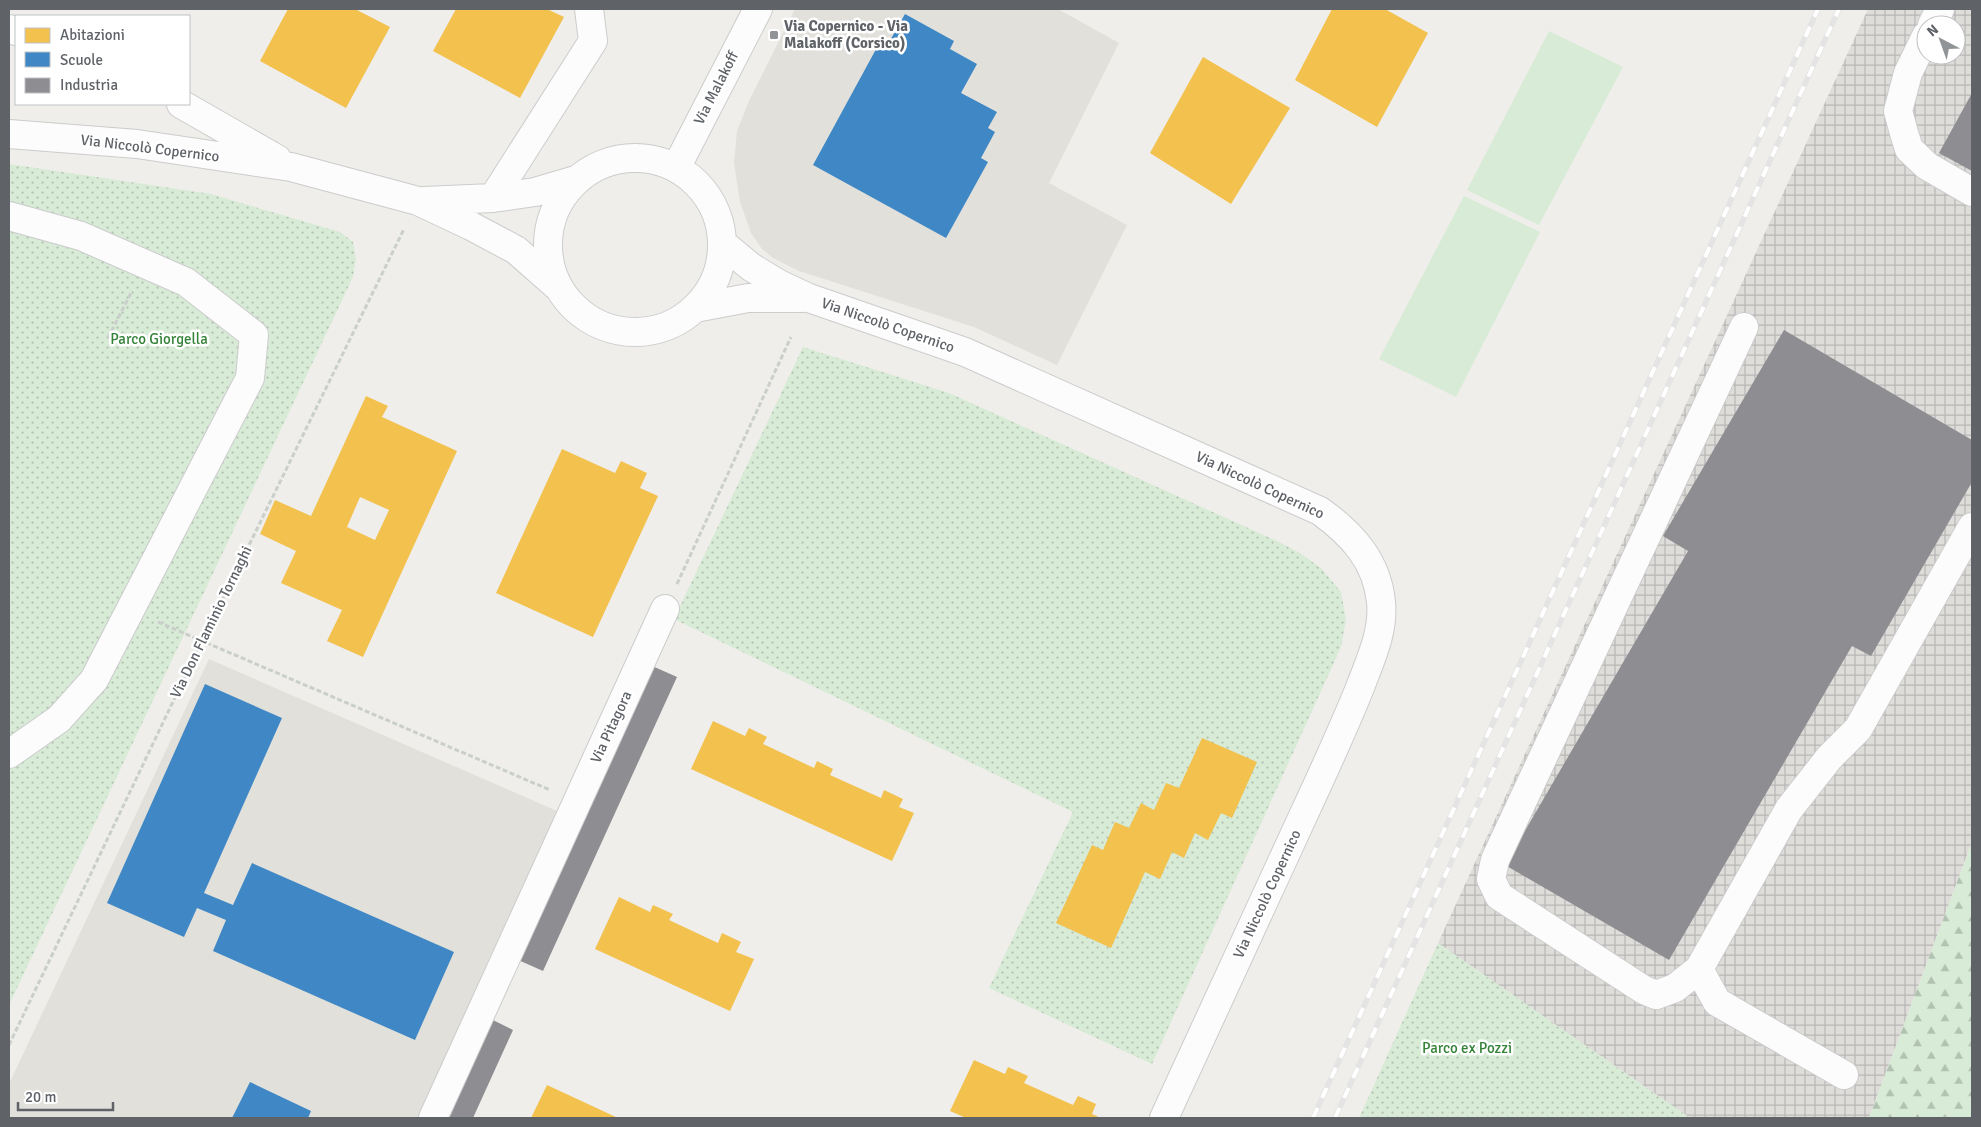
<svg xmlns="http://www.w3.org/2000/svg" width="1981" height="1127" font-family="Signika,sans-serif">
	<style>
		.industrial { fill: url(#industrial-grid); fill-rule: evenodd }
		.education { fill: #e2e0da }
		.grass { fill: #d8ebd6 }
		.forest { fill: url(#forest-firs) }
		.park { fill: url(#park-dots) }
		.homes { fill: #f2c14e; fill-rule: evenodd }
		.schools { fill: #3f88c5 }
		.industry { fill: #8d8d92 }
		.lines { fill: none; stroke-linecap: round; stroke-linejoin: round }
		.minor-casing { stroke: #cbcccc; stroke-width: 30 }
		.path { stroke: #cacfcc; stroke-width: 3; stroke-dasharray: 5 2.5; stroke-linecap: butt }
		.minor { stroke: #fdfcfc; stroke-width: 28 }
		.rail-casing { stroke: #e4e4e4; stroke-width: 5.5 }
		.rail { stroke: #fff; stroke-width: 4; stroke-dasharray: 11; stroke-linecap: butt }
		.poi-dot { fill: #919496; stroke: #fff; stroke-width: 2 }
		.labels { text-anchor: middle; stroke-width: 5; stroke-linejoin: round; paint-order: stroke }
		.poi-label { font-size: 15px; font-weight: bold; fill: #5f6368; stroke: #fff; text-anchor: start }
		.street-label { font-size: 15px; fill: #5f6368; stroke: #fff }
		.park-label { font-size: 15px; fill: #348238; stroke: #fff }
	</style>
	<defs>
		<pattern id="industrial-grid" width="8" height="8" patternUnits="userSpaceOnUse" patternTransform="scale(1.25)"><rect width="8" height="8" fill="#dfddda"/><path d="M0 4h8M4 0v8" fill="none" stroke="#b8b7b5"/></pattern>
		<pattern id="forest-firs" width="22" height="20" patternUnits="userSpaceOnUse" patternTransform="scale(1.25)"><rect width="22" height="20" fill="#d8ebd6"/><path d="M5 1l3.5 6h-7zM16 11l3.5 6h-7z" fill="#b2c2b1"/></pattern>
		<pattern id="park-dots" width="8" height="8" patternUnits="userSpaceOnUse" patternTransform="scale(1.25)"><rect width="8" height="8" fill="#d8ebd6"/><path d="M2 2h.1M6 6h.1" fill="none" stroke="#b2c2b1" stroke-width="1.8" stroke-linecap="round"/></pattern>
	</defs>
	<rect width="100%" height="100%" fill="#efeeea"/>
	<path class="industrial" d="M 1868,9 L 1972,9 L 1972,842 L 1869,1118 L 1690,1118 L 1438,943 ZM 1926,25 L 1956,25 L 1956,55 L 1926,55 Z"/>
	<path class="education" d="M 795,9 L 1058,9 L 1119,43 L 1049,183 L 1127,225 L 1057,365 L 974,327 L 799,271 L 773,258 L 762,249 L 751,233 L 740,202 L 734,163 L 737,131 L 749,101 Z
		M 209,659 L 557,811 L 419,1118 L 9,1118 L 9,1084 Z"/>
	<path class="grass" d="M 1549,31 L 1623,67 L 1539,225 L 1467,190 Z
		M 1464,196 L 1540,232 L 1456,397 L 1379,359 Z"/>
	<path class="forest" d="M 1972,842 L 1972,1118 L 1869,1118 Z"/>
	<path class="park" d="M 9,164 L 211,194 L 340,232 L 353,242 L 356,259 L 353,277 L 9,1005 Z
		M 803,347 L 949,393 L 1277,541 L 1300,553 L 1322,569 L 1341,592 L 1346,619 L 1341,647 L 1152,1064 L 989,988 L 1073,812 L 674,619 Z
		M 1438,943 L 1690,1118 L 1359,1118 Z"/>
	<path class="homes" d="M 288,9 L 355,9 L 390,27 L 346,108 L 260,61 Z
		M 456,9 L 547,9 L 564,17 L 520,98 L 433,51 Z
		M 1332,9 L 1385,9 L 1428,33 L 1377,127 L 1295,80 Z
		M 1203,57 L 1290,108 L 1231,204 L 1150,153 Z
		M 366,396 L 388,406 L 382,417 L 457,451 L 363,657 L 327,641 L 342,610 L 281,583 L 296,551 L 260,534 L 275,500 L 311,516 ZM 360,497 L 389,510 L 375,540 L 347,527 Z
		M 562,449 L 615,473 L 621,461 L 647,473 L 640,488 L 658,496 L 593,637 L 496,593 Z
		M 713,721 L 745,736 L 749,728 L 767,737 L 763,744 L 814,768 L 817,761 L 833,769 L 830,775 L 881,798 L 884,790 L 903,799 L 899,807 L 914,813 L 892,861 L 691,769 Z
		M 1202,738 L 1257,762 L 1232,818 L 1221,813 L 1208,840 L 1195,833 L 1184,858 L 1172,852 L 1160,879 L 1145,872 L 1111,948 L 1056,923 L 1092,845 L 1103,850 L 1115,822 L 1129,828 L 1141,803 L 1154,810 L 1166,783 L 1179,788 Z
		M 619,897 L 650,912 L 653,905 L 673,914 L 669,920 L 718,943 L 722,933 L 741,942 L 736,952 L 754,959 L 730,1011 L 595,949 Z
		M 974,1060 L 1005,1074 L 1008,1067 L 1028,1076 L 1024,1083 L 1073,1105 L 1078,1096 L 1096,1104 L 1092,1114 L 1101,1118 L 966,1118 L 950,1111 Z
		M 547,1085 L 618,1118 L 531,1118 Z"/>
	<path class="schools" d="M 905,14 L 954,41 L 950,49 L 977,64 L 961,93 L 997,112 L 988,128 L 995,132 L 981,158 L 988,162 L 946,238 L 813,165 L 881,40 L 888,44 Z
		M 205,684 L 282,718 L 204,893 L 233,905 L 252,863 L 454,952 L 415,1040 L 213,951 L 226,920 L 197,908 L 184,937 L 107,903 Z
		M 250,1082 L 311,1111 L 308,1118 L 232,1118 Z"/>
	<path class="industry" d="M 1972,93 L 1972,171 L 1939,153 Z
		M 1784,330 L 1972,440 L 1972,482 L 1871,656 L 1852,646 L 1669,960 L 1505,865 L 1688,551 L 1663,536 Z
		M 650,665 L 677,677 L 543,971 L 516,959 Z
		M 491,1019 L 513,1030 L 473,1118 L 445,1118 Z"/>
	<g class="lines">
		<g class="minor-casing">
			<path id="minor" d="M 1932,25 L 1940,9
				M 9,29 L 16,31
				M 1926,36 L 1908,73 L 1898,111 L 1904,133 L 1909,149 L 1927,166 L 1972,192
				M 181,104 L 277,159
				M 9,134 L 137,144 L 291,167 L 418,201 L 471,226 L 516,250 L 558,287
				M548 245a87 87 0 1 1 174 0a87 87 0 1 1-174 0Z
				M 676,168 L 758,9
				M 493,198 L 593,41 L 589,9
				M 424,201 L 493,198 L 535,192 L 576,180
				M 9,216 L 81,236 L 186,282 L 254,335 L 250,378 L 94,680 L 59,719 L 9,754
				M 722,243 L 751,267 L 779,284 L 809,298 L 965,352 L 1320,511 C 1352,534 1377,561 1381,602 C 1384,631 1371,658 1361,685 C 1343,730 1323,773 1303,816 C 1256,917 1210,1018 1164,1118
				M 695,308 L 748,298 L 803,298
				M 1744,327 L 1495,860 L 1491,879 L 1499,896 L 1644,990 L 1656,995 L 1675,988 L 1699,969 L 1789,809 L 1829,758 L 1858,729 L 1972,527
				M 1699,969 L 1717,1002 L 1844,1075
				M 433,1118 L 665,609"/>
		</g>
		<path class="path" d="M 108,338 L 132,291
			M 677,584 L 791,337
			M 158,622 L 550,790
			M 9,1045 L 202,641 L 404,229"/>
		<use href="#minor" class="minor"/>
		<g class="rail-casing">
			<path id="rail" d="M 1313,1118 L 1818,9
				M 1335,1118 L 1839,9"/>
		</g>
		<use href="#rail" class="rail"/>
	</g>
	<rect class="poi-dot" x="769" y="30" width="10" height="10" rx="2.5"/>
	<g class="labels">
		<g class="poi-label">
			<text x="784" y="31">Via Copernico - Via<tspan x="784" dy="17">Malakoff (Corsico)</tspan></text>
		</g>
		<g class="street-label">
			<text transform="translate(716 88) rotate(-63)" y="5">Via Malakoff</text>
			<text transform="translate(150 148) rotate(7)" y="5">Via Niccolò Copernico</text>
			<text transform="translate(888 325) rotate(19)" y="5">Via Niccolò Copernico</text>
			<text transform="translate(1260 485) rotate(25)" y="5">Via Niccolò Copernico</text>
			<text transform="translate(211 622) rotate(-64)" y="5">Via Don Flaminio Tornaghi</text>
			<text transform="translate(611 727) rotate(-65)" y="5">Via Pitagora</text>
			<text transform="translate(1267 894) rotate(-65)" y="5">Via Niccolò Copernico</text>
		</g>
		<g class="park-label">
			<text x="159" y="344">Parco Giorgella</text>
			<text x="1467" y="1053">Parco ex Pozzi</text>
		</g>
	</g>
	<rect width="1981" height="1127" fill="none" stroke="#5f6368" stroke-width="20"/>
	<rect x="15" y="15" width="175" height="90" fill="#ffffff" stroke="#bfc1c3"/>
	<rect x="25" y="28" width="25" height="15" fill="#f2c14e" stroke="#bfc1c3"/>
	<text x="60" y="40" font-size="15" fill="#5f6368">Abitazioni</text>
	<rect x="25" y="52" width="25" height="15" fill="#3f88c5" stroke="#bfc1c3"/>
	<text x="60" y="65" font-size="15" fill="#5f6368">Scuole</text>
	<rect x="25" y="78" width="25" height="15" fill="#8d8d92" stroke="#bfc1c3"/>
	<text x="60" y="90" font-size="15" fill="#5f6368">Industria</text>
	<g transform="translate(1941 40) rotate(319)"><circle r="24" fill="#ffffff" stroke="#bfc1c3"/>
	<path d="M0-4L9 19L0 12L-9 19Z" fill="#919496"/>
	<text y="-8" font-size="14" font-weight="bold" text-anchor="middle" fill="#5f6368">N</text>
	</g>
	<path d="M18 1102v8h95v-8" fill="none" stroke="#5f6368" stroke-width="2.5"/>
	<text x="25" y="1102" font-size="15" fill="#5f6368" stroke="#ffffff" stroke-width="4" paint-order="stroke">20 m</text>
</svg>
